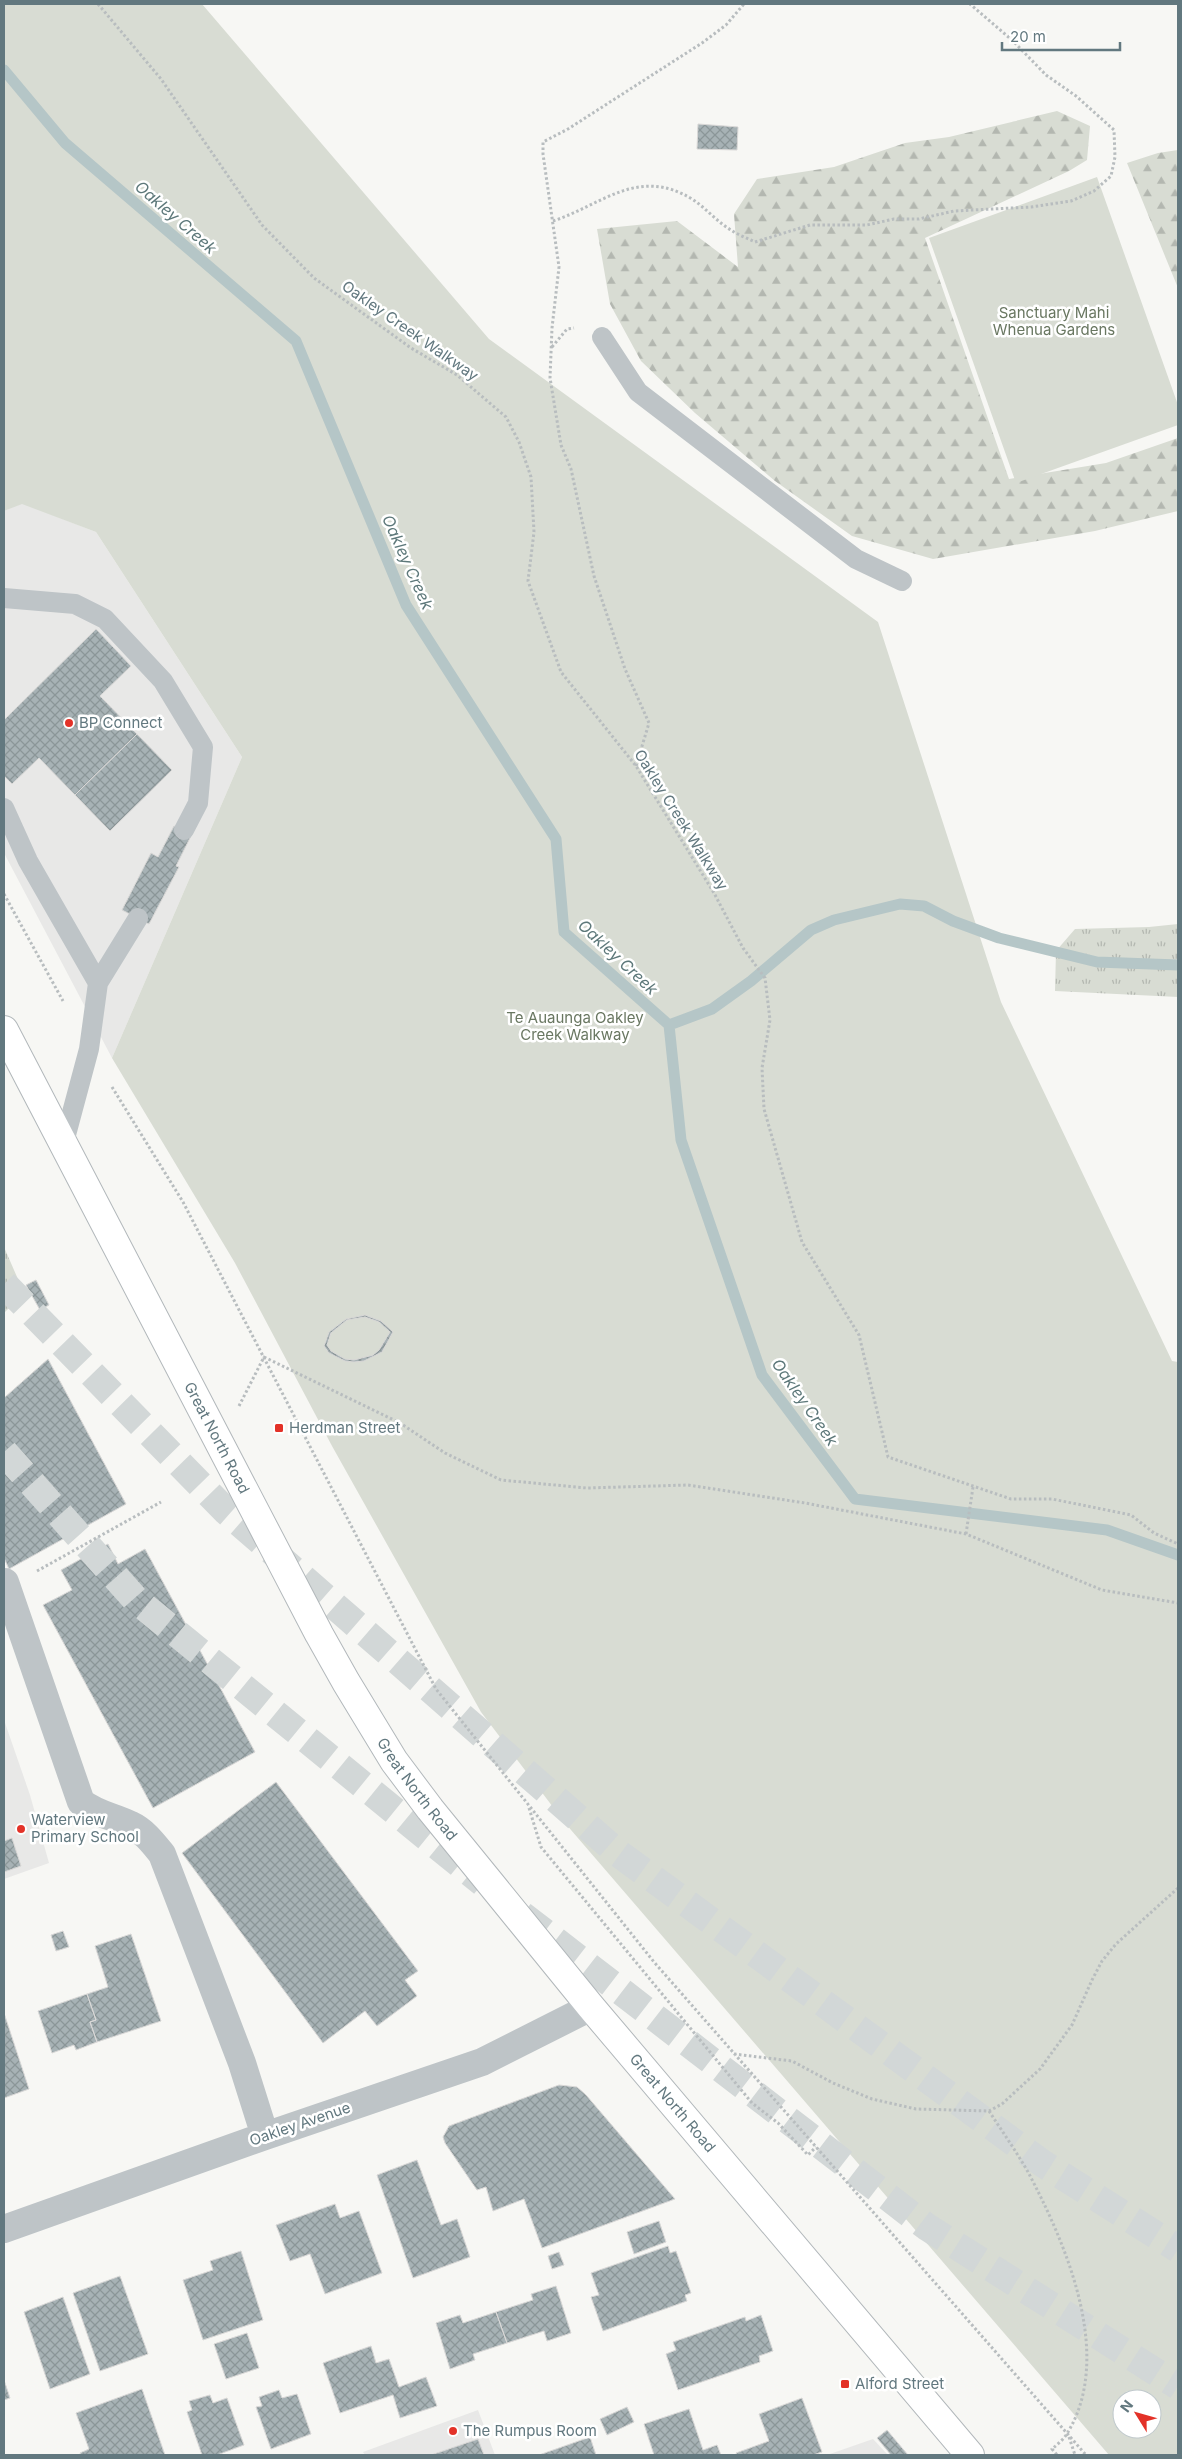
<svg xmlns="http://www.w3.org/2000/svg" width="1182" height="2459" font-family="Inter,sans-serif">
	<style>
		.built { fill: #e8e8e7 }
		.grass { fill: url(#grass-tufts) }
		.forest { fill: url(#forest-firs) }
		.green { fill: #d8dcd3; fill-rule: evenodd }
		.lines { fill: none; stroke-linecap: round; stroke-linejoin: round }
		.stream { stroke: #b5c6c7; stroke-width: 11 }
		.building { fill: url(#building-cross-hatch); stroke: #d9d8d7; fill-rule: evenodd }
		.highway-tunnel { stroke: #d2d7d7; stroke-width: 28; stroke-dasharray: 28 14; stroke-linecap: butt }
		.primary-casing { stroke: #b2b8bb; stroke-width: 30 }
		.path { stroke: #b8bdbf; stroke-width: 3; stroke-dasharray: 2.5 2.5; stroke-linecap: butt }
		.lane { stroke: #bec4c7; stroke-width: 20 }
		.street { stroke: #bec4c7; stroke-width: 28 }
		.primary { stroke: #fff; stroke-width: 28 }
		.poi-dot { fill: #e33228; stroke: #fff; stroke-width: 2 }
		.labels { text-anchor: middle; stroke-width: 5; stroke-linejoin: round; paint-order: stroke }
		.park-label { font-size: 15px; fill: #697761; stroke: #fff }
		.street-label { font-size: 15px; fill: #62787f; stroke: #fff }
		.poi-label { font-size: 15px; fill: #62787f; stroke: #fff; text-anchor: start }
		.water-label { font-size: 16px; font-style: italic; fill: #5d787a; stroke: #fff }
	</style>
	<defs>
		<pattern id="grass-tufts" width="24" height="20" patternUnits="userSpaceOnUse" patternTransform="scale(1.25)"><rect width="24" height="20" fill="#d8dcd3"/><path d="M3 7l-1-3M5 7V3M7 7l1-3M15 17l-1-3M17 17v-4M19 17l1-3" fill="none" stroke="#b3b7b0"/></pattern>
		<pattern id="forest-firs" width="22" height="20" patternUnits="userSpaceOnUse" patternTransform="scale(1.25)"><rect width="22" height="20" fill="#d8dcd3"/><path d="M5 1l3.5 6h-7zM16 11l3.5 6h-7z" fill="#b3b7b0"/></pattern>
		<pattern id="building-cross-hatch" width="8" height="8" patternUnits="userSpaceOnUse" patternTransform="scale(1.25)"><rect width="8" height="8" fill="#a7b2b5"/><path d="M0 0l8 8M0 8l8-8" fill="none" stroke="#8b9698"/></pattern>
	</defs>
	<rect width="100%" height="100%" fill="#f7f7f4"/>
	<path class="built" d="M 22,503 L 96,532 L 242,757 L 112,1058 L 4,853 L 4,511 Z
		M 4,1720 L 30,1795 L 49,1863 L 4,1879 Z
		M 478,2410 L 495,2455 L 365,2455 L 363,2452 Z
		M 873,2439 L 888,2455 L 827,2455 Z"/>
	<path class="grass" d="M 1178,924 L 1178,997 L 1055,991 L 1056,951 L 1075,929 L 1149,927 Z
		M 4,1247 L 24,1293 L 4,1313 Z"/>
	<path class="forest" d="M 1057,111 L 1090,126 L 1087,160 L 1069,171 L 925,238 L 1009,479 L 1106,463 L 1178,438 L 1178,511 L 1095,531 L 933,559 L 852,536 L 775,481 L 695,413 L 641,361 L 610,304 L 597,229 L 677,221 L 738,267 L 734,214 L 757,179 L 834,167 L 905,143 L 949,137 Z
		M 1178,150 L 1178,288 L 1127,163 L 1158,153 Z"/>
	<path class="green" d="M 4,4 L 202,4 L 489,339 L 878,622 L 1001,1002 L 1172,1361 L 1178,1362 L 1178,2455 L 1109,2455 L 565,1823 L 481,1712 L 332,1446 L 235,1263 L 112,1058 L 242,757 L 96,532 L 22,504 L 4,511 ZM 1122,2399 L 1152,2399 L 1152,2429 L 1122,2429 Z
		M 1097,177 L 1178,405 L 1178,425 L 1016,483 L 929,238 Z"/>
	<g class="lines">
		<path class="stream" d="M 4,70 L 65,143 L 296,341 L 406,605 L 556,839 L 564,932 L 669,1025 L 681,1140 L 762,1375 L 855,1499 L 1107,1530 L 1178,1555
			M 669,1025 L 712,1009 L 751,981 L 811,930 L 834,920 L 900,904 L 924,906 L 953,921 L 999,938 L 1097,962 L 1178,965"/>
	</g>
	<path class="building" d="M 698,124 L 738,127 L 737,150 L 697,149 Z
		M 96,629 L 131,666 L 100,696 L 137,734 L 75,795 L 39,758 L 12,784 L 4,776 L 4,720 Z
		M 137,734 L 172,770 L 110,831 L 75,795 Z
		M 174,826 L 192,834 L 176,866 L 179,867 L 149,924 L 122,910 L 151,853 L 158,857 Z
		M 36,1280 L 49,1305 L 40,1310 L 26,1285 Z
		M 365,1315 L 381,1321 L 393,1332 L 382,1352 L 364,1361 L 354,1362 L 345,1361 L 329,1353 L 324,1346 L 329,1332 L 346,1319 ZM 365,1317 L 379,1322 L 390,1332 L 379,1350 L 373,1355 L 354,1360 L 345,1359 L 331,1351 L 327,1345 L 331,1333 L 347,1320 Z
		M 48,1359 L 126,1504 L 9,1569 L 4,1558 L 4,1398 Z
		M 108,1544 L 118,1564 L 145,1549 L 255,1752 L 153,1808 L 43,1605 L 72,1590 L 61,1570 Z
		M 276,1782 L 418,1971 L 405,1980 L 417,1996 L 377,2026 L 365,2011 L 323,2043 L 182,1853 Z
		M 12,1838 L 21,1866 L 4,1872 L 4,1841 Z
		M 63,1931 L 69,1947 L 56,1951 L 51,1935 Z
		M 131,1934 L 161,2021 L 97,2042 L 90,2022 L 96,2020 L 87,1994 L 108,1987 L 95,1946 Z
		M 87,1994 L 96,2020 L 90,2022 L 97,2042 L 76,2050 L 74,2045 L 52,2053 L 38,2011 Z
		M 4,2013 L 29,2089 L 4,2098 Z
		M 559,2085 L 577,2087 L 586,2095 L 675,2199 L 542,2248 L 524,2199 L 493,2211 L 486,2187 L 477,2190 L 445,2143 L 443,2137 L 449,2126 Z
		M 417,2160 L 441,2225 L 457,2219 L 470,2257 L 413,2278 L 377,2175 Z
		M 335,2204 L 340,2218 L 359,2211 L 382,2273 L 325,2294 L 310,2254 L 290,2261 L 276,2225 Z
		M 659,2221 L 666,2242 L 634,2254 L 627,2232 Z
		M 668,2246 L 670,2253 L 676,2251 L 691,2293 L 685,2295 L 687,2301 L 603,2331 L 591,2297 L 599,2295 L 591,2273 Z
		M 241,2251 L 263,2320 L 203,2340 L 183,2280 L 213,2270 L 210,2261 Z
		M 559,2252 L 564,2265 L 552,2269 L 548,2256 Z
		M 120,2276 L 148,2354 L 100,2371 L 73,2293 Z
		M 556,2286 L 571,2333 L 547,2341 L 544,2331 L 507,2343 L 496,2312 L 533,2300 L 531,2294 Z
		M 63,2297 L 90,2374 L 50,2389 L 24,2312 Z
		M 496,2312 L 507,2343 L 473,2354 L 475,2360 L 450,2369 L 436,2323 L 460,2315 L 463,2323 Z
		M 761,2315 L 773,2351 L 759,2356 L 760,2362 L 678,2390 L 666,2354 L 676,2350 L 673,2342 L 745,2317 L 746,2321 Z
		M 247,2333 L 259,2368 L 226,2379 L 214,2344 Z
		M 371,2346 L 376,2363 L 389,2359 L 399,2387 L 426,2377 L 437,2406 L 400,2418 L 393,2395 L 340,2413 L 323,2363 Z
		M 4,2380 L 10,2398 L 4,2400 Z
		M 142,2389 L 165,2455 L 81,2455 L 80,2453 L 89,2449 L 76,2413 Z
		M 279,2390 L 282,2398 L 297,2394 L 311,2434 L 271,2449 L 256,2407 L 262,2406 L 259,2397 Z
		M 210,2395 L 213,2403 L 227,2398 L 244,2445 L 217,2455 L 202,2455 L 187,2412 L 192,2410 L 189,2401 Z
		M 802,2398 L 822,2452 L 813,2455 L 737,2455 L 736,2453 L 769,2441 L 759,2414 Z
		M 627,2407 L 634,2422 L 607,2435 L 600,2419 Z
		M 689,2409 L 703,2450 L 717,2445 L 721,2455 L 654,2455 L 644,2424 Z
		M 887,2430 L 908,2455 L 891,2455 L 877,2438 Z
		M 590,2437 L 596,2455 L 539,2455 Z
		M 478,2439 L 484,2455 L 431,2455 Z"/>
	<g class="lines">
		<path class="highway-tunnel" d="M 4,1284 L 226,1511 L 618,1853 L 1042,2163 L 1178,2249
			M 4,1452 L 136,1600 L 483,1883
			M 522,1915 L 927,2227 L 1178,2386"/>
		<g class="primary-casing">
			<g id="primary">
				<path id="s1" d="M 4,1030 L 319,1634 L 346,1682 L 394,1761 L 430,1809 L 591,2007 L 970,2455"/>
			</g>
		</g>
		<path class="path" d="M 98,4 L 161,79 L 262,225 L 314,278 L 411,348 L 457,375 L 506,417 L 519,442 L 531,477 L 534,532 L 528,581 L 561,672 L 636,766 L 714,893 L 743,948 L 765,978 L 770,1020 L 762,1068 L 764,1109 L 802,1242 L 859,1335 L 888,1457 L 1011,1499 L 1052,1499 L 1131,1515 L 1154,1533 L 1178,1544
			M 553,221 C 602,205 638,166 692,199 C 706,208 717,222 731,230 C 738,235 747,238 755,242 L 810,225 L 867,225 L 894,219 L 919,219 L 954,211 L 1031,207 L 1071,201 L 1094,191 L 1111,176 L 1115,157 L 1114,130 L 1076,96 L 1046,75 L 1013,41 L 970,4
			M 552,347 L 567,329 L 574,328
			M 636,766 L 649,723 L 625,669 L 594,576 L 571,469 L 561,445 L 550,378 L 552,328 L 559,267 L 543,154 L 543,142 L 568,129 L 702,43 L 726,25 L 744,4
			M 4,894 L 63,1001
			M 112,1087 L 183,1202 L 436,1689 L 654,1962 L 1086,2455
			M 239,1406 L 264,1357 L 400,1423 L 445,1453 L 501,1480 L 587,1488 L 688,1485 L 805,1503 L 966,1534 L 1102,1590 L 1178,1603
			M 966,1534 L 973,1487
			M 37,1571 L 161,1502
			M 529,1808 L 541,1847 L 752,2103 L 778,2123 L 808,2155 L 816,2147
			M 734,2054 L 792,2061 L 833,2083 L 872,2099 L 916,2109 L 989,2111 L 1002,2104 L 1040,2069 L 1072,2025 L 1092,1980 L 1102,1961 L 1116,1944 L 1178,1888
			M 989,2111 C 1002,2131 1016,2151 1028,2172 C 1066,2244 1114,2355 1068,2432 C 1065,2438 1058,2444 1052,2449 L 1057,2455
			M 1069,2437 L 1075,2455"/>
		<path class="lane" d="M 602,337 L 638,392 L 856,559 L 902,581
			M 4,598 L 75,604 L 105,619 L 163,681 L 203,747 L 198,803 L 184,830
			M 4,808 L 28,861 L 98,983 L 89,1049 L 63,1146
			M 98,983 L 138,918"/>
		<path class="street" d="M 5,1582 L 81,1802 C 98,1815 113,1816 131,1825 C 144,1831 153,1843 162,1854 L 242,2063 L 265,2136
			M 4,2229 L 265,2136 L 482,2062 L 591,2007"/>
		<use href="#primary" class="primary"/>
	</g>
	<g class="poi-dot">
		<circle cx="69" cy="723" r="5"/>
		<rect x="274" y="1423" width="10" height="10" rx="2.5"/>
		<circle cx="21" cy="1829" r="5"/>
		<rect x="840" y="2379" width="10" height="10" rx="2.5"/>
		<circle cx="453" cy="2431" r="5"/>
	</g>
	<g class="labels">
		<g class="park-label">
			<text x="1054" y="318">Sanctuary Mahi<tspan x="1054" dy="17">Whenua Gardens</tspan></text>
			<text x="575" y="1023">Te Auaunga Oakley<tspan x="575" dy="17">Creek Walkway</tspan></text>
		</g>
		<g class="street-label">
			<text transform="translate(410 331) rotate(35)" y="5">Oakley Creek Walkway</text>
			<text transform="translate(681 820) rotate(58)" y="5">Oakley Creek Walkway</text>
			<text dy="5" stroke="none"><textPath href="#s1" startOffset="460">Great North Road</textPath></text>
			<text dy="5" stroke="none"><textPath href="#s1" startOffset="865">Great North Road</textPath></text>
			<text dy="5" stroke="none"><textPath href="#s1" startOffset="1270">Great North Road</textPath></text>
			<text transform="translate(300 2124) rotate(-19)" y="5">Oakley Avenue</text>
		</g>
		<g class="poi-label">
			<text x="79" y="728">BP Connect</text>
			<text x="289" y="1433">Herdman Street</text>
			<text x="31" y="1825">Waterview<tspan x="31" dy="17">Primary School</tspan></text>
			<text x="855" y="2389">Alford Street</text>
			<text x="463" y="2436">The Rumpus Room</text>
		</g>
		<g class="water-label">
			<text transform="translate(176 217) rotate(41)" y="6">Oakley Creek</text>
			<text transform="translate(408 562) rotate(66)" y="6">Oakley Creek</text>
			<text transform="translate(618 957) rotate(43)" y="6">Oakley Creek</text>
			<text transform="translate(805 1402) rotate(55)" y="6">Oakley Creek</text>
		</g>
	</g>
	<rect width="1182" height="2459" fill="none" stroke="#62787f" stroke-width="10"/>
	<g transform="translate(1137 2414) rotate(307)"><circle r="24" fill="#ffffff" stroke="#c0c9cc"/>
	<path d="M0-4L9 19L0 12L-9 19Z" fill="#e33228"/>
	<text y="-8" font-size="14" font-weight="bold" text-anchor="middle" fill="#62787f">N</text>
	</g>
	<path d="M1002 42v8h118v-8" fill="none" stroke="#62787f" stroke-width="2.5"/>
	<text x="1010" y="42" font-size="15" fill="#62787f" stroke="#ffffff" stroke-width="4" paint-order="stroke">20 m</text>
</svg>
